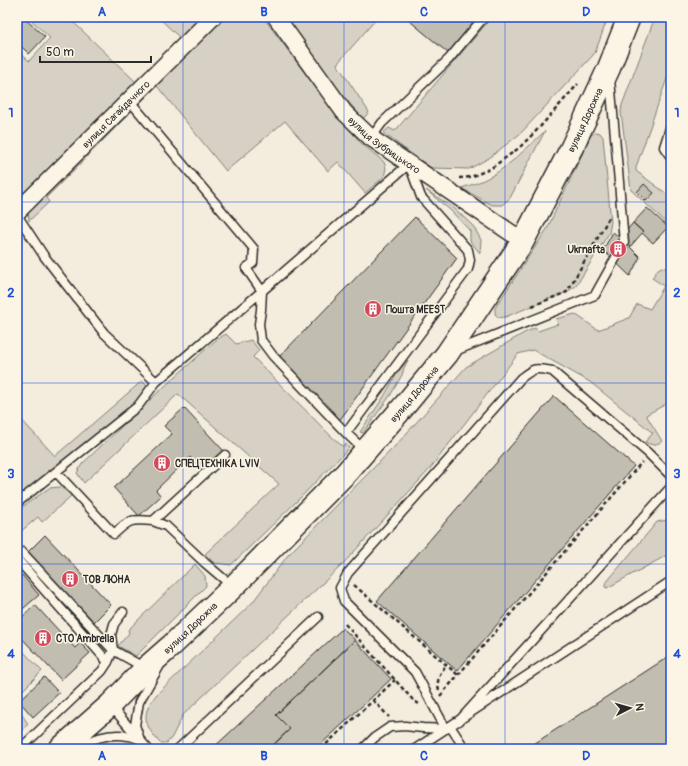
<svg xmlns="http://www.w3.org/2000/svg" width="688" height="766" font-family="Pangolin,sans-serif">
	<style>
		.green { fill: #d6d1c4; stroke: #807e78 }
		.building { fill: #c2bdb1; stroke: #2b2b2b }
		.lines { fill: none; stroke-linecap: round; stroke-linejoin: round }
		.service-casing { stroke: #2b2b2b; stroke-width: 11 }
		.minor-casing { stroke: #2b2b2b; stroke-width: 19 }
		.primary-casing { stroke: #2b2b2b; stroke-width: 25 }
		.path { stroke: #2b2b2b; stroke-width: 2.5; stroke-dasharray: 4 3; stroke-linecap: butt }
		.service { stroke: #fcf5e5; stroke-width: 8 }
		.minor { stroke: #fcf5e5; stroke-width: 16 }
		.primary { stroke: #fcf5e5; stroke-width: 22 }
		.grid { fill: none; stroke: #1d4ed8; stroke-width: 1; stroke-opacity: 0.55 }
		.labels { text-anchor: middle; stroke-width: 3; stroke-linejoin: round; paint-order: stroke }
		.street-label { font-size: 10px; fill: #2b2b2b; stroke: #fcf5e5 }
		.poi-label { font-size: 10px; font-weight: bold; fill: #2b2b2b; stroke: #fcf5e5; text-anchor: start }
		.neatline { fill: none; stroke: #1d4ed8; stroke-width: 1.5 }
		.grid-label { font-size: 13px; text-anchor: middle; font-weight: bold; fill: #1d4ed8 }
	</style>
	<rect width="100%" height="100%" fill="#f4edde"/>
	<filter id="ink" filterUnits="userSpaceOnUse"><feTurbulence type="fractalNoise" baseFrequency=".025" numOctaves="2"/><feDisplacementMap in="SourceGraphic" scale="8" xChannelSelector="R" yChannelSelector="G"/><feConvolveMatrix kernelMatrix="1 2 1 2 8 2 1 2 1" color-interpolation-filters="sRGB"/></filter>
	<g filter="url(#ink)">
		<path class="green" d="M 28,17 L 68,17 L 136,82 L 17,203 L 17,50 L 29,61 L 50,38 Z
			M 158,17 L 204,17 L 180,38 Z
			M 222,17 L 263,17 L 331,108 L 361,143 L 384,162 L 386,168 L 384,177 L 365,193 L 338,162 L 328,171 L 285,121 L 226,171 L 157,86 L 137,106 L 136,102 L 151,85 Z
			M 283,17 L 378,17 L 337,64 L 369,112 L 363,119 L 324,73 Z
			M 492,17 L 608,17 L 595,53 L 521,133 L 489,158 L 469,169 L 431,168 L 383,133 L 389,128 L 395,131 Z
			M 655,17 L 671,17 L 671,67 L 636,167 L 636,171 L 671,197 L 671,225 L 670,226 L 631,190 L 621,112 L 622,105 Z
			M 129,107 L 129,114 L 46,198 L 49,202 L 29,221 L 28,209 Z
			M 545,131 L 510,198 L 502,205 L 492,205 L 461,188 C 472,185 483,181 493,175 C 511,164 529,146 545,131 Z
			M 596,132 L 600,133 L 603,137 L 610,211 L 611,222 L 609,233 L 576,286 L 567,292 L 505,317 C 501,318 498,318 495,314 L 495,308 L 547,229 L 591,135 Z
			M 426,190 L 454,208 L 474,227 L 481,240 L 480,253 L 470,241 L 470,231 L 450,210 Z
			M 662,267 L 671,270 L 671,398 L 668,403 L 646,415 L 662,441 C 656,445 652,446 645,442 L 653,433 L 590,382 L 533,350 L 518,354 L 429,470 L 341,566 L 183,715 L 172,737 L 167,743 L 160,743 C 144,725 140,714 157,694 L 252,603 L 288,555 L 397,444 L 466,367 L 524,333 L 535,328 L 538,331 L 558,324 L 556,319 L 575,314 L 598,330 L 629,318 L 637,304 L 650,309 L 664,286 L 652,278 L 658,269 Z
			M 226,334 L 236,344 L 251,340 L 259,350 L 253,357 L 331,436 L 342,446 L 344,446 L 346,444 L 349,448 L 296,502 L 231,565 L 214,563 L 205,554 L 279,484 L 178,394 L 84,483 L 77,473 L 82,464 L 154,396 L 216,340 Z
			M 408,360 L 404,368 L 402,375 L 390,396 L 363,433 L 360,432 L 383,398 L 398,372 Z
			M 142,381 L 148,387 L 135,402 L 20,496 L 17,494 L 17,415 L 55,456 Z
			M 60,487 L 72,495 L 42,522 L 38,517 L 19,533 L 17,536 L 17,511 L 49,488 Z
			M 667,520 L 671,521 L 671,553 L 607,588 L 605,587 L 605,584 L 657,522 Z
			M 195,564 L 205,576 L 206,586 L 136,656 L 118,646 L 129,633 L 128,630 Z
			M 17,645 L 42,671 L 17,696 Z
			M 17,707 L 28,724 L 17,737 Z
			M 111,745 L 122,745 L 129,749 L 100,749 L 104,747 Z"/>
		<path class="building" d="M 17,17 L 23,17 L 45,37 L 29,54 L 17,42 Z
			M 405,17 L 478,17 L 448,53 Z
			M 644,184 L 654,193 L 646,201 L 637,192 Z
			M 647,208 L 668,227 L 653,243 L 642,233 L 643,232 L 633,223 Z
			M 415,217 L 457,258 L 339,421 L 277,359 Z
			M 633,223 L 643,232 L 630,247 L 640,257 L 630,276 L 603,250 L 613,232 L 620,238 Z
			M 554,396 L 634,466 L 457,671 L 377,601 Z
			M 184,408 L 223,450 L 202,470 L 190,457 L 156,490 L 161,496 L 139,516 L 114,488 L 172,434 L 164,426 Z
			M 45,535 L 111,605 L 94,622 L 28,552 Z
			M 22,575 L 39,595 L 17,614 L 17,579 Z
			M 35,605 L 75,648 L 80,643 L 90,653 L 61,680 L 17,633 L 17,622 Z
			M 343,628 L 355,640 L 276,715 L 290,729 L 269,749 L 212,749 Z
			M 355,640 L 391,679 L 316,749 L 269,749 L 290,729 L 276,715 Z
			M 671,655 L 671,749 L 526,749 Z
			M 44,677 L 59,693 L 33,717 L 19,701 Z"/>
		<g class="lines">
			<g class="service-casing">
				<path id="service" d="M 671,125 L 664,147 L 671,157
					M 371,138 L 382,123 L 449,59 L 484,17
					M 17,215 L 44,256 L 104,333 L 156,382
					M 455,351 L 595,295 L 624,243 L 619,182 L 610,79
					M 346,433 L 273,356 L 261,340 L 259,324 L 261,310 L 262,291 L 409,164 L 421,197 L 468,250 L 470,260 L 468,269 L 346,433 L 365,451
					M 225,455 L 153,521 L 166,526 L 205,563 L 232,586
					M 56,472 L 114,534 C 130,519 131,519 153,521
					M 17,503 L 138,406 L 156,382 L 262,291 L 246,268 L 253,263 L 254,249 L 129,100
					M 22,552 L 113,650 L 145,668
					M 17,559 L 108,662
					M 110,705 L 148,749
					M 459,721 L 671,487
					M 450,726 L 465,749
					M 446,729 L 415,672 L 344,601 L 340,588 L 348,573 L 521,378 C 535,367 536,368 552,371 L 648,453 L 671,476
					M 140,740 L 135,725 L 139,702 L 159,667
					M 74,748 C 91,740 108,732 128,736 C 132,736 136,738 140,740
					M 20,749 L 102,671 L 108,662 L 113,650 L 111,635 L 114,624 L 123,612
					M 178,749 L 318,617
					M 363,749 L 374,738 L 390,727 L 405,726 L 423,728 L 446,729
					M 415,749 L 671,581"/>
			</g>
			<g class="minor-casing">
				<g id="minor">
					<path id="s1" d="M 276,17 L 344,112 L 371,138 L 523,241"/>
					<path id="s2" d="M 17,212 L 213,17"/>
				</g>
			</g>
			<g class="primary-casing">
				<g id="primary">
					<path id="s3" d="M 60,749 L 110,705 L 146,668 L 171,646 L 233,587 L 346,473 L 405,405 L 447,354 L 523,241 L 572,147 L 609,68 L 629,17"/>
				</g>
			</g>
			<path class="path" d="M 459,178 L 471,177 L 490,169 L 519,148 L 539,128 L 578,84
				M 532,306 L 567,292 L 610,216
				M 670,507 L 671,508
				M 354,585 L 458,675
				M 345,624 L 413,700 L 419,704
				M 439,690 C 436,679 440,674 446,665
				M 440,696 L 642,462
				M 373,700 L 389,717
				M 321,749 L 395,680
				M 440,749 L 448,749"/>
			<use href="#service" class="service"/>
			<use href="#minor" class="minor"/>
			<use href="#primary" class="primary"/>
		</g>
	</g>
	<path class="grid" d="M 183,17 L 183,749M 344,17 L 344,749M 505,17 L 505,749M 17,202 L 671,202M 17,383 L 671,383M 17,564 L 671,564"/>
	<defs>
		<g id="building-disc" transform="scale(0.9)"><circle r="9.5" fill="#d1495b" stroke="#fcf5e5"/><path d="M-4-6H4V6H1V3H-1V6H-4ZM-2.5-4.3h1.7v1.8h-1.7ZM.8-4.3h1.7v1.8H.8ZM-2.5-1h1.7V.8h-1.7ZM.8-1h1.7V.8H.8Z" fill="#fff"/></g>
	</defs>
	<g fill-rule="evenodd">
		<use href="#building-disc" x="618" y="249"/>
		<use href="#building-disc" x="373" y="309"/>
		<use href="#building-disc" x="162" y="463"/>
		<use href="#building-disc" x="70" y="579"/>
		<use href="#building-disc" x="43" y="638"/>
	</g>
	<g class="labels">
		<g class="street-label">
			<text dy="4" stroke="none"><textPath href="#s2" startOffset="139">вулиця Сагайдачного</textPath></text>
			<text dy="4" stroke="none"><textPath href="#s3" startOffset="826">вулиця Дорожна</textPath></text>
			<text dy="4" stroke="none"><textPath href="#s1" startOffset="169">вулиця Зубрицького</textPath></text>
			<text dy="4" stroke="none"><textPath href="#s3" startOffset="502">вулиця Дорожна</textPath></text>
			<text dy="4" stroke="none"><textPath href="#s3" startOffset="178">вулиця Дорожна</textPath></text>
		</g>
		<g class="poi-label">
			<text x="605" y="253" text-anchor="end">Ukrnafta</text>
			<text x="386" y="313">Пошта MEEST</text>
			<text x="175" y="467">СПЕЦТЕХНІКА LVIV</text>
			<text x="83" y="583">ТОВ ЛЮНА</text>
			<text x="56" y="642">СТО Ambrella</text>
		</g>
	</g>
	<rect width="688" height="766" fill="none" stroke="#fcf5e5" stroke-width="44"/>
	<g transform="translate(630 708) rotate(84)" stroke="#fcf5e5" stroke-width="3" paint-order="stroke">
	<path d="M0-3L7 15L0 10L-7 15Z" fill="#2b2b2b"/>
	<text y="-6" font-size="11" font-weight="bold" text-anchor="middle" fill="#2b2b2b">N</text>
	</g>
	<path d="M40 56v6h111v-6" fill="none" stroke="#2b2b2b" stroke-width="2"/>
	<text x="46" y="56" font-size="12" fill="#2b2b2b" stroke="#fcf5e5" stroke-width="3" paint-order="stroke">50 m</text>
	<rect x="22" y="22" width="644" height="722" class="neatline"/>
	<g class="grid-label">
		<text x="102" y="16">A</text>
		<text x="264" y="16">B</text>
		<text x="424" y="16">C</text>
		<text x="586" y="16">D</text>
		<text x="11" y="117">1</text>
		<text x="677" y="117">1</text>
		<text x="11" y="297">2</text>
		<text x="677" y="297">2</text>
		<text x="11" y="478">3</text>
		<text x="677" y="478">3</text>
		<text x="11" y="658">4</text>
		<text x="677" y="658">4</text>
		<text x="102" y="760">A</text>
		<text x="264" y="760">B</text>
		<text x="424" y="760">C</text>
		<text x="586" y="760">D</text>
	</g>
</svg>
